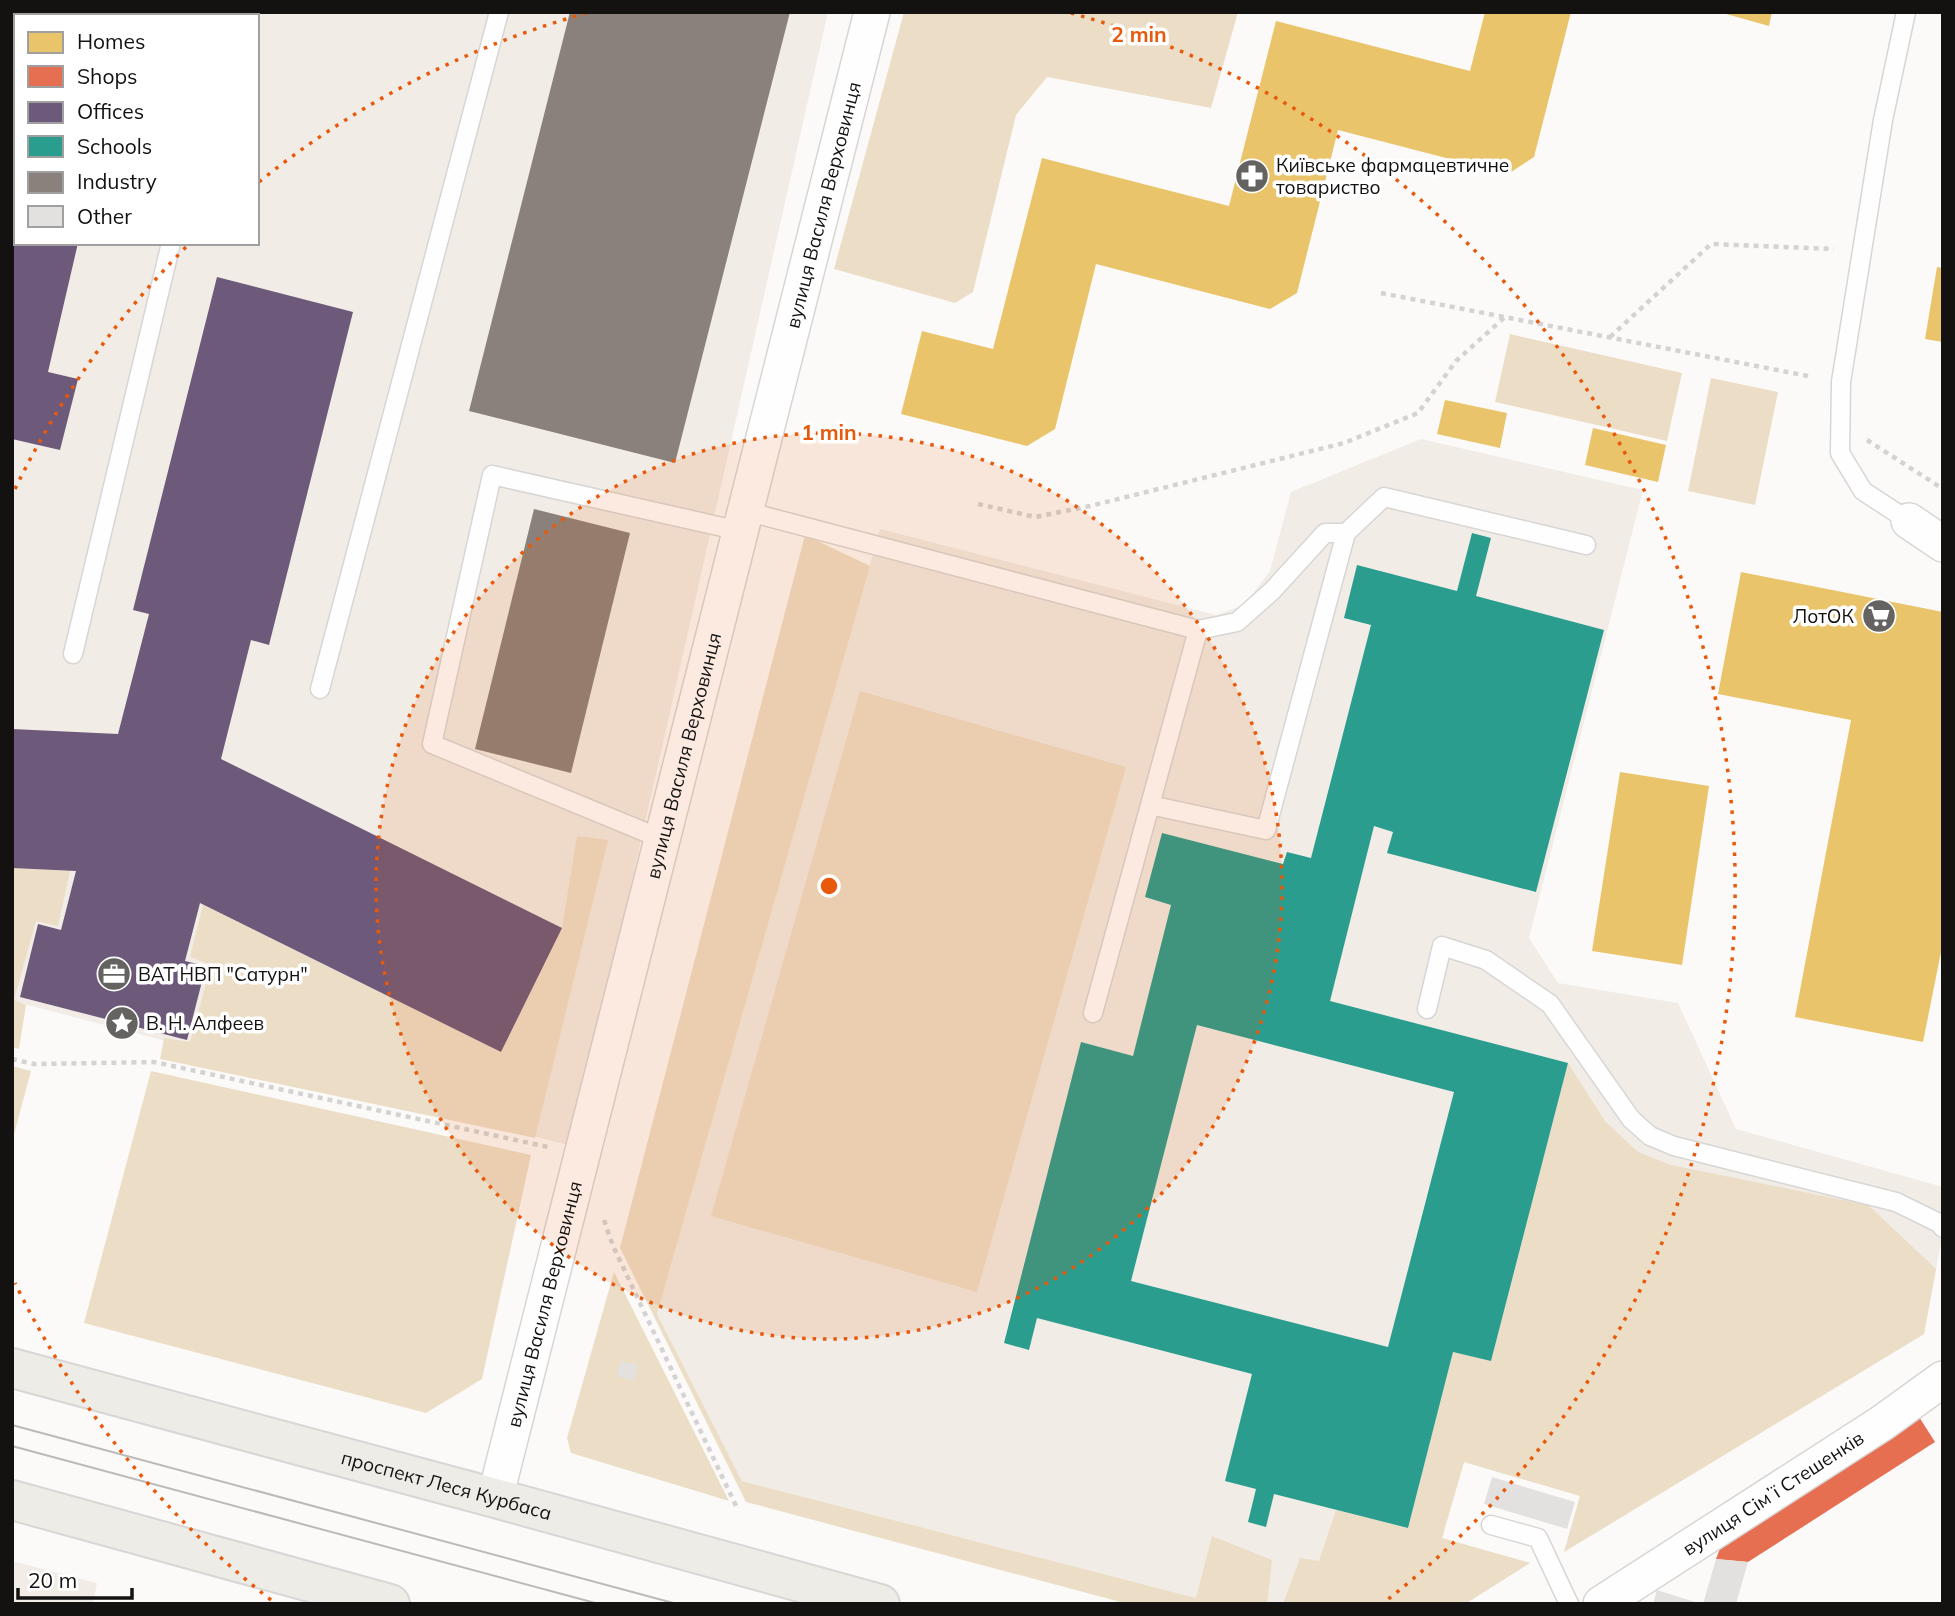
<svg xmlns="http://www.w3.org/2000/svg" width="1955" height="1616" font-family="Mulish,sans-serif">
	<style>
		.built { fill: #f1ece5; fill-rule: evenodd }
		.green { fill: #ecdec6 }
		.homes { fill: #e9c46a }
		.shops { fill: #e76f51 }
		.offices { fill: #6d597a }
		.schools { fill: #2a9d8f; fill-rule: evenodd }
		.industry { fill: #8a817c }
		.building { fill: #e3e1e0 }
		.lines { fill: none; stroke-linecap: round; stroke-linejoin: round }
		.lane-casing { stroke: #d8d6d5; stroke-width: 21 }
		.street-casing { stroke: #d8d6d5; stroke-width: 38 }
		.primary-casing { stroke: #d8d7d6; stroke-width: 42 }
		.path { stroke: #d3d3d3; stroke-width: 4.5; stroke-dasharray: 5 5; stroke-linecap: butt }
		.lane { stroke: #fffefe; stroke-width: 18 }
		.street { stroke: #fffefe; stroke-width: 35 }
		.primary { stroke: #eeece6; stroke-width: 38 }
		.tram { stroke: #bbbab9; stroke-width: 2 }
		.ring { fill: none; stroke: #e8590c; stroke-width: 3.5; stroke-dasharray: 3.5 7 }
		.labels { text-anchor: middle; stroke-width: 7; stroke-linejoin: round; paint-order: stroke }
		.poi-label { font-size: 19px; fill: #131211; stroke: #fff; text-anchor: start }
		.street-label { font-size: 19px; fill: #131211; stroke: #fff }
		.centre { fill: #e8590c; stroke: #fff; stroke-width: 3.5 }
		.ring-label { font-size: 21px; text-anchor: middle; font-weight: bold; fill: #e8590c; stroke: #fff; stroke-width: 7; stroke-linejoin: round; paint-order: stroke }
	</style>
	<rect width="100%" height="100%" fill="#fcfaf8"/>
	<path class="built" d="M 12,12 L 828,12 L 572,1146 L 12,1001 ZM 16,16 L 257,16 L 257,243 L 16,243 Z
		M 1421,439 L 1643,490 L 1529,938 L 1558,983 L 1678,1003 L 1736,1129 L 1943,1187 L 1943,1232 L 1924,1334 L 1564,1552 L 1580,1496 L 1464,1462 L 1442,1538 L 1530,1563 L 1465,1604 L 1219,1604 L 742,1481 L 657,1314 L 880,529 L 1216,615 L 1244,605 L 1270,571 L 1291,492 Z
		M 12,1561 L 97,1583 L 93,1604 L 12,1604 Z"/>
	<path class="green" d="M 904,12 L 1238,12 L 1211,108 L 1047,77 L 1016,115 L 973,292 L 955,303 L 834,269 Z
		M 1510,334 L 1682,373 L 1667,441 L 1495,402 Z
		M 1711,378 L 1778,392 L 1755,505 L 1688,491 Z
		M 805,535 L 870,566 L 657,1314 L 742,1481 L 1196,1598 L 1212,1536 L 1272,1560 L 1267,1604 L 1128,1604 L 746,1502 L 620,1248 Z
		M 860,691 L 1126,767 L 977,1292 L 711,1216 Z
		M 577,836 L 608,840 L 535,1138 L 160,1059 L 164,1038 L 190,1042 L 211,965 L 190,957 L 203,905 L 501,1052 L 562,928 Z
		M 12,868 L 70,871 L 58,926 L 36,921 L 14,1000 L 26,1005 L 19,1049 L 12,1047 Z
		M 1568,1063 L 1605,1121 L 1638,1152 L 1671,1165 L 1868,1205 L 1936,1269 L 1924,1334 L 1564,1552 L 1580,1496 L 1464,1462 L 1442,1538 L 1530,1563 L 1465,1604 L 1283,1604 L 1300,1558 L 1319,1561 L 1336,1510 L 1408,1528 L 1453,1352 L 1491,1361 Z
		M 12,1066 L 31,1071 L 12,1142 Z
		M 151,1071 L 531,1155 L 482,1379 L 426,1413 L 84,1323 Z
		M 614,1272 L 729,1501 L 571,1453 L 567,1438 Z"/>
	<path class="homes" d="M 1485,12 L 1571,12 L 1534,157 L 1508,174 L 1338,130 L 1297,293 L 1270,309 L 1096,264 L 1055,429 L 1027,446 L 901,414 L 922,331 L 993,349 L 1042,158 L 1229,206 L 1276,21 L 1470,71 Z
		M 1719,12 L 1772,12 L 1769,26 Z
		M 1937,267 L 1943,268 L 1943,342 L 1925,339 Z
		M 1445,400 L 1507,413 L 1500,448 L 1437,434 Z
		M 1593,428 L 1666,445 L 1658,482 L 1585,465 Z
		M 1741,572 L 1943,612 L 1943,942 L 1923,1042 L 1795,1017 L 1851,720 L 1718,694 Z
		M 1620,772 L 1709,786 L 1682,965 L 1592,951 Z"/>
	<path class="shops" d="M 1914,1409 L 1935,1442 L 1748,1562 L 1716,1559 L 1727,1530 Z"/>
	<path class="offices" d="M 12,169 L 16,170 L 16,243 L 78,243 L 48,372 L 78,379 L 60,450 L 12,439 Z
		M 217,277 L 353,312 L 269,645 L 251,640 L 221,759 L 562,928 L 501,1052 L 200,903 L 185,961 L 206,966 L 187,1040 L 20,997 L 38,924 L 61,930 L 76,871 L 12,868 L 12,729 L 118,734 L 149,614 L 133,610 Z"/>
	<path class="schools" d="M 1472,533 L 1491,538 L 1476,596 L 1604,630 L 1536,892 L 1387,853 L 1393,832 L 1374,826 L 1330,1001 L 1568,1063 L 1491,1361 L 1453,1352 L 1408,1528 L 1274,1494 L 1266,1527 L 1248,1522 L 1256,1489 L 1225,1481 L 1252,1374 L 1037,1318 L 1029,1350 L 1004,1343 L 1081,1042 L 1133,1056 L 1171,905 L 1145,897 L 1162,833 L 1283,864 L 1287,852 L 1311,858 L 1371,625 L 1344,618 L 1357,565 L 1457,591 ZM 1197,1025 L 1454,1092 L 1388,1347 L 1131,1281 Z"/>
	<path class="industry" d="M 30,12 L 166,12 L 166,16 L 40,16 Z
		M 570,12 L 790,12 L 675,463 L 469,411 Z
		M 534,509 L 630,533 L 571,773 L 475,749 Z"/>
	<path class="building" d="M 621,1361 L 638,1365 L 634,1381 L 617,1376 Z
		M 1492,1477 L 1575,1502 L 1567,1529 L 1484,1504 Z
		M 1716,1559 L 1748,1562 L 1736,1604 L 1703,1604 Z
		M 1657,1590 L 1698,1603 L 1698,1604 L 1653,1604 Z"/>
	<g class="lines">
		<g class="lane-casing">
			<path id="lane" d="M 1906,12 L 1883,120 L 1841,382 L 1840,453 L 1863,491 L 1909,521 L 1916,522
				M 227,16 L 228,12
				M 12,61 L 16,62
				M 745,511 L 1198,630 L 1237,622 L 1272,591 L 1325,533 L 1346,533 L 1266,830 L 1150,805
				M 1346,533 L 1384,497 L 1586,545
				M 73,654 L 171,243
				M 320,689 L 499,12
				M 662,839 L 432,744 L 492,475 L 740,531
				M 1427,1009 L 1442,946 L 1486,960 L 1550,1004 L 1631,1119 L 1650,1136 L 1674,1146 L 1896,1202 L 1939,1223 L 1943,1228
				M 1093,1013 L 1198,630
				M 1491,1525 L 1538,1538 L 1569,1604"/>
		</g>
		<g class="street-casing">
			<g id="street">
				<path d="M 1909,521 L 1943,544"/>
				<path id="s1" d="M 495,1498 L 872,12"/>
				<path d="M 1601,1604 L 1882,1423 L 1943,1379"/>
			</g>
		</g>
		<g class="primary-casing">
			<g id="primary">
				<path id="s2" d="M 12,1368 L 495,1498 L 880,1604"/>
				<path d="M 12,1500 L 390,1604"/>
			</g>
		</g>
		<path class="path" d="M 1381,293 L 1813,377
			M 1610,337 L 1711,244 L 1834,249
			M 1867,440 L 1943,489
			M 978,504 L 1035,517 L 1090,506 L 1344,443 L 1418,413 L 1456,361 L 1505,317
			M 12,1059 L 34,1064 L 154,1062 L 548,1147
			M 604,1220 L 613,1246 L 737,1508"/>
		<use href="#lane" class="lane"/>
		<use href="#street" class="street"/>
		<use href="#primary" class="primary"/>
		<path class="tram" d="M 12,1425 L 677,1604
			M 12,1446 L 599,1604"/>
	</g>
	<circle cx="829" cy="886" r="453" fill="#e8590c" fill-opacity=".12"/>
	<g class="ring">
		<circle cx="829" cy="886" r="453"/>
		<path d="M271 1600A906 906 0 0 1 15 1283M15 489A906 906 0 0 1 188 245M259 182A906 906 0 0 1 587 13M1071 13A906 906 0 0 1 1387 1600"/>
	</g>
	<defs>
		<g id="pharmacy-disc" transform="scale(1.75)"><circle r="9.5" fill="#656362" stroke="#fff"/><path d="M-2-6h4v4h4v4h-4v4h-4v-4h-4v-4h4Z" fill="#fff"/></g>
		<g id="supermarket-disc" transform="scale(1.75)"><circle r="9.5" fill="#656362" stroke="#fff"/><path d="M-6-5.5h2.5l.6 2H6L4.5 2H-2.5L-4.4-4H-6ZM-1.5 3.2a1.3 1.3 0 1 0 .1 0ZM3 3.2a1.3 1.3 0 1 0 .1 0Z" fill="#fff"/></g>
		<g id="office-disc" transform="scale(1.75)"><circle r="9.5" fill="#656362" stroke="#fff"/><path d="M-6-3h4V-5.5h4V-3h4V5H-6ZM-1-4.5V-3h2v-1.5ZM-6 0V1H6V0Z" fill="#fff"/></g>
		<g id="sight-disc" transform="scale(1.75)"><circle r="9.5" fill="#656362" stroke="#fff"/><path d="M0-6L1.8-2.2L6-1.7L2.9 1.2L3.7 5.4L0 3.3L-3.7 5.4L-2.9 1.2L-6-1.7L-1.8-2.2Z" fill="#fff"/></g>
	</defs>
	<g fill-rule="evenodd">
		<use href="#pharmacy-disc" x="1252" y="176"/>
		<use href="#supermarket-disc" x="1879" y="616"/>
		<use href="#office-disc" x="114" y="974"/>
		<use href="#sight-disc" x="122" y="1023"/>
	</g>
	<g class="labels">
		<g class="poi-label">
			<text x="1276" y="172">Київське фармацевтичне<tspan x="1276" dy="22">товариство</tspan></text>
			<text x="1854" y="623" text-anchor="end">ЛотОК</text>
			<text x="138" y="981">ВАТ НВП "Сатурн"</text>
			<text x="146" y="1030">В. Н. Алфеев</text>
		</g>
		<g class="street-label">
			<text dy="7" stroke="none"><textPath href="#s1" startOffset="1334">вулиця Василя Верховинця</textPath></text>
			<text dy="7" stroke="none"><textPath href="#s1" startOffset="766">вулиця Василя Верховинця</textPath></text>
			<text dy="7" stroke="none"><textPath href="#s1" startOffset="200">вулиця Василя Верховинця</textPath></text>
			<text dy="7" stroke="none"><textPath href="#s2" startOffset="450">проспект Леся Курбаса</textPath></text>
			<text transform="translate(1773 1493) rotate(-33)" y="7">вулиця Сімʼї Стешенків</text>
		</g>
	</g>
	<circle cx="829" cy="886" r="10" class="centre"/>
	<g class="ring-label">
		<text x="1139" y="42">2 min</text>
		<text x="829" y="440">1 min</text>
	</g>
	<rect width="1955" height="1616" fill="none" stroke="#131211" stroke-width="28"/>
	<rect x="14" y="14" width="245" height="231" fill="#ffffff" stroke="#a1a0a0" stroke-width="2"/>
	<rect x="28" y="32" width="35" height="21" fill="#e9c46a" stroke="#a1a0a0" stroke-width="2"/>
	<text x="77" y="49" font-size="21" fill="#131211">Homes</text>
	<rect x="28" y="66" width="35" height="21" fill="#e76f51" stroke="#a1a0a0" stroke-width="2"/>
	<text x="77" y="84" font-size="21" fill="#131211">Shops</text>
	<rect x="28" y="102" width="35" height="21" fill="#6d597a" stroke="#a1a0a0" stroke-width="2"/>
	<text x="77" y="119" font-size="21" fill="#131211">Offices</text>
	<rect x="28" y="136" width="35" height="21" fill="#2a9d8f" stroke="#a1a0a0" stroke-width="2"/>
	<text x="77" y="154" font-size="21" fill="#131211">Schools</text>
	<rect x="28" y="172" width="35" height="21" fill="#8a817c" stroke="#a1a0a0" stroke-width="2"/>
	<text x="77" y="189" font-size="21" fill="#131211">Industry</text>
	<rect x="28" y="206" width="35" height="21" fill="#e3e1e0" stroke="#a1a0a0" stroke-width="2"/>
	<text x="77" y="224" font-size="21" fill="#131211">Other</text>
	<path d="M18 1588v10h114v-10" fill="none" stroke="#131211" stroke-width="3.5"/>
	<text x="28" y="1588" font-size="21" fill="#131211" stroke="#ffffff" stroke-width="5" paint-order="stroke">20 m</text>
</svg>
